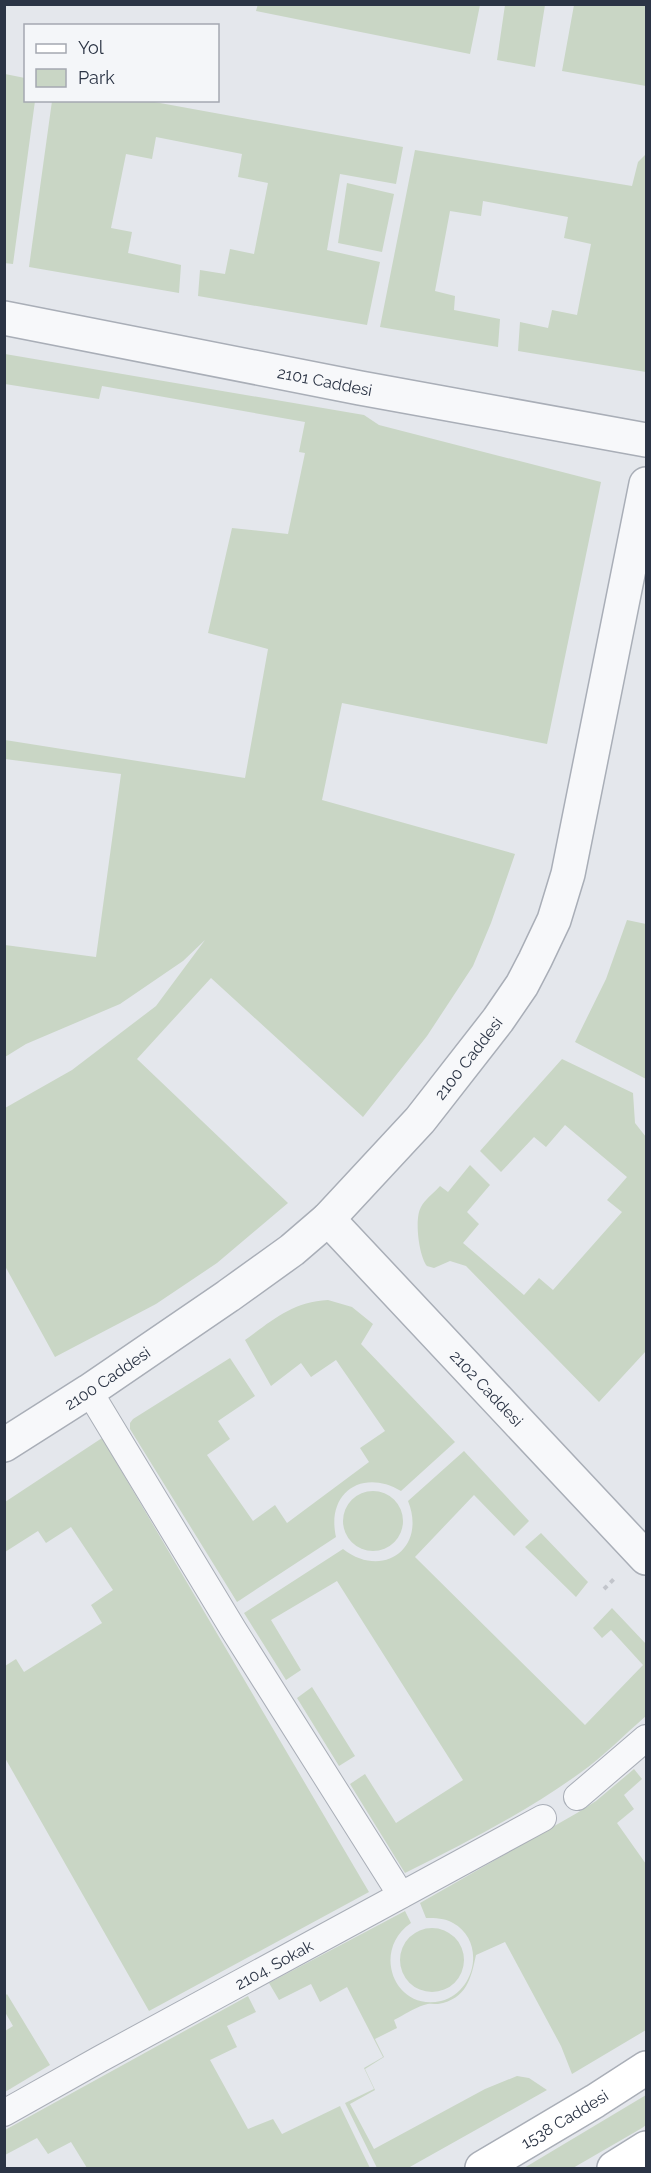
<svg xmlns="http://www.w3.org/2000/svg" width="651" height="2173" font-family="Raleway,sans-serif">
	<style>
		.green { fill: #c9d6c5 }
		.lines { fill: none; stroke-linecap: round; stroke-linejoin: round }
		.pedestrian-casing { stroke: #a9aeb7; stroke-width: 28 }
		.minor-casing { stroke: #a9aeb7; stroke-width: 36 }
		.secondary-casing { stroke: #a9aeb7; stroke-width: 36 }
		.path { stroke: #c2c5cb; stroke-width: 4; stroke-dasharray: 4.5 4.5; stroke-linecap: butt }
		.pedestrian { stroke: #f7f8fa; stroke-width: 26 }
		.minor { stroke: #f7f8fa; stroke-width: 33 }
		.secondary { stroke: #fff; stroke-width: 33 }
		.labels { text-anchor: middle; stroke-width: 4.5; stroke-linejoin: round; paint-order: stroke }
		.street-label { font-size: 16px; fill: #2b3445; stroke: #f4f6f9 }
	</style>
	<rect width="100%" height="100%" fill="#e4e7ec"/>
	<path class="green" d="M 258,4 L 480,4 L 480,5 L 470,54 L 256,11 Z
		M 505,5 L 545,5 L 535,67 L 497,60 Z
		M 574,5 L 646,5 L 646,86 L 562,71 Z
		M 5,74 L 25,78 L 26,100 L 35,101 L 13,264 L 4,263 Z
		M 52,101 L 149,101 L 403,147 L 396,184 L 340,174 L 327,250 L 380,262 L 367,325 L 198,296 L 200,270 L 225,274 L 230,249 L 254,254 L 268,183 L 238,177 L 242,154 L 156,137 L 152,159 L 126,154 L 111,228 L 132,232 L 128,253 L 181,265 L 179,293 L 29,267 Z
		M 415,150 L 632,186 L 638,162 L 646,154 L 646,372 L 518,351 L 520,322 L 548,328 L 552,310 L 577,315 L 591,244 L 564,238 L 568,217 L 483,201 L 481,216 L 450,211 L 435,291 L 455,296 L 454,310 L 500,319 L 498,347 L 380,327 Z
		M 347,183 L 394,194 L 382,252 L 338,243 Z
		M 5,354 L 364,415 L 379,425 L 601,482 L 547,744 L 342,703 L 322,800 L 515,854 L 491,923 L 473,966 L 427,1036 L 363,1117 L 211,978 L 137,1059 L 288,1203 L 217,1263 L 156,1304 L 55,1357 L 5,1266 L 5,1108 L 72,1070 L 156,1006 L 205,940 L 183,961 L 120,1004 L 26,1044 L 5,1057 L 5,945 L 96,957 L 121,774 L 5,759 L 5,740 L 245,778 L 268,649 L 208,633 L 232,528 L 288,534 L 305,453 L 299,452 L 305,422 L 102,386 L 99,399 L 5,384 Z
		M 627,920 L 646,924 L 646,1079 L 575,1042 L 606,979 Z
		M 562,1059 L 633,1093 L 635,1123 L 646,1137 L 646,1351 L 599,1402 L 466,1266 L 450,1261 L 434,1268 L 427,1266 C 419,1256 414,1219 421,1207 C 425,1199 435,1192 440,1186 L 448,1192 L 470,1165 L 490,1185 L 467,1212 L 479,1224 L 463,1243 L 524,1295 L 539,1278 L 553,1290 L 622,1212 L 607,1200 L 627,1177 L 565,1125 L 546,1147 L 534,1137 L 501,1172 L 480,1151 Z
		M 328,1300 L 352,1307 L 373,1324 L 361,1344 L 455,1442 L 401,1491 C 362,1468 326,1493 336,1537 L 237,1602 L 130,1429 L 130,1423 L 133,1419 L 230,1358 L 255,1396 L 218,1421 L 230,1439 L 207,1455 L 253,1521 L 275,1505 L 287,1523 L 369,1462 L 360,1448 L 385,1431 L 336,1360 L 311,1377 L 301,1363 L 271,1386 L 245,1340 C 273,1320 292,1302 328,1300 Z
		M 102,1438 L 369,1892 L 149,2011 L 5,1758 L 5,1666 L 16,1659 L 24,1672 L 102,1623 L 91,1605 L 113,1590 L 71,1527 L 46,1543 L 38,1531 L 5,1552 L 5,1502 Z
		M 464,1451 L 529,1521 L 514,1536 L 474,1495 L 415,1557 L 585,1725 L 643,1665 L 611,1630 L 602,1638 L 593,1628 L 612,1608 L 646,1644 L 646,1716 C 625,1734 604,1756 580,1773 C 526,1812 465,1843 405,1873 L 350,1784 L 365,1774 L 396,1823 L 463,1780 L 337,1581 L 271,1620 L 301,1670 L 286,1680 L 244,1613 L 343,1549 C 383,1580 427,1548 408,1501 Z
		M343 1521a30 30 0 1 1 60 0a30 30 0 1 1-60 0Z
		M 541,1533 L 588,1582 L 576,1597 L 525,1547 Z
		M 312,1687 L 355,1756 L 339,1766 L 297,1698 Z
		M 634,1769 L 642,1779 L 624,1795 L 634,1809 L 617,1823 L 646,1864 L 646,2030 L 572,2074 L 561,2046 L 505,1942 L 476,1955 C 471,1978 467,1999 438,2004 C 433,2004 429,2003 424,2005 C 414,2008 404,2015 394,2020 L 397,2028 L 375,2039 L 384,2057 L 365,2069 L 375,2090 L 350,2104 L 374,2149 L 485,2089 L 517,2076 L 529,2078 L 547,2090 L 408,2168 L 377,2168 L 345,2103 L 374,2089 L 364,2068 L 383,2057 L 347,1987 L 320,2002 L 311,1984 L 279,2000 L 269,1983 L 405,1911 L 411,1923 C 371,1950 394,2012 441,2001 C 476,1992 486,1941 453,1923 C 444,1918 436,1918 426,1918 L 420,1903 L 577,1813 L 596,1801 Z
		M400 1960a32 32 0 1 1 64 0a32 32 0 1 1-64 0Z
		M 7,1994 L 50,2065 L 5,2092 L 5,2031 L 13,2026 L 5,2012 L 5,1996 Z
		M 248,1996 L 256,2012 L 227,2026 L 237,2047 L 210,2060 L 248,2129 L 273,2119 L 282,2134 L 340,2106 L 370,2168 L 87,2168 L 71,2142 L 48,2154 L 37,2138 L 5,2155 L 5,2130 Z
		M 646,2095 L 646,2125 L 642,2128 L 573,2168 L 524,2168 Z"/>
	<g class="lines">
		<g class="pedestrian-casing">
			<g id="pedestrian">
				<path d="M 89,1391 L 233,1629 L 401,1895"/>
				<path d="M 577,1797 L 646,1738"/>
				<path id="s1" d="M 4,2113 L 100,2059 L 543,1818"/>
			</g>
		</g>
		<g class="minor-casing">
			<g id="minor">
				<path id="s2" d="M 4,318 L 360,388 L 646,440"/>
				<path id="s3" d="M 328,1219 L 646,1558"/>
				<path id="s4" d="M 4,1445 L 89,1391 L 228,1296 L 292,1250 L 328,1219 L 420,1120 L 498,1020 L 522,985 L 535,960 L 554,920 L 568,874 L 646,484"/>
			</g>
		</g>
		<g class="secondary-casing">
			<g id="secondary">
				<path id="s5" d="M 482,2168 L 595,2101 L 646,2068"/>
				<path d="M 614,2168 L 646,2148"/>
			</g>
		</g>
		<path class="path" d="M 604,1589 L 616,1577"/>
		<use href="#pedestrian" class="pedestrian"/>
		<use href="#minor" class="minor"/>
		<use href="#secondary" class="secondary"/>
	</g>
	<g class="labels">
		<g class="street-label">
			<text dy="6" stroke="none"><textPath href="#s2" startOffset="327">2101 Caddesi</textPath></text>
			<text dy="6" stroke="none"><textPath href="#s4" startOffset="609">2100 Caddesi</textPath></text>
			<text dy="6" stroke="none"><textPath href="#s4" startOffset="123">2100 Caddesi</textPath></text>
			<text dy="6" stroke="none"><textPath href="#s3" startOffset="232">2102 Caddesi</textPath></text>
			<text dy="6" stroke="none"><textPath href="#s1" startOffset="308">2104. Sokak</textPath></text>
			<text dy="6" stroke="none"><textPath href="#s5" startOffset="96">1538 Caddesi</textPath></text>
		</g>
	</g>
	<rect width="651" height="2173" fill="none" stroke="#2b3445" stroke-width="12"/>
	<rect x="24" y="24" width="195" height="78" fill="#f4f6f9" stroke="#a4a8b1" stroke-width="1.5"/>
	<rect x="36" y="44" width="30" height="9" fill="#ffffff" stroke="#a4a8b1" stroke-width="1.5"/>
	<text x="78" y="54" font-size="18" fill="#2b3445">Yol</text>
	<rect x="36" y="69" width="30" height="18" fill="#c9d6c5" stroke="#a4a8b1" stroke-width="1.5"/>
	<text x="78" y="84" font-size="18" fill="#2b3445">Park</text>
</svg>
